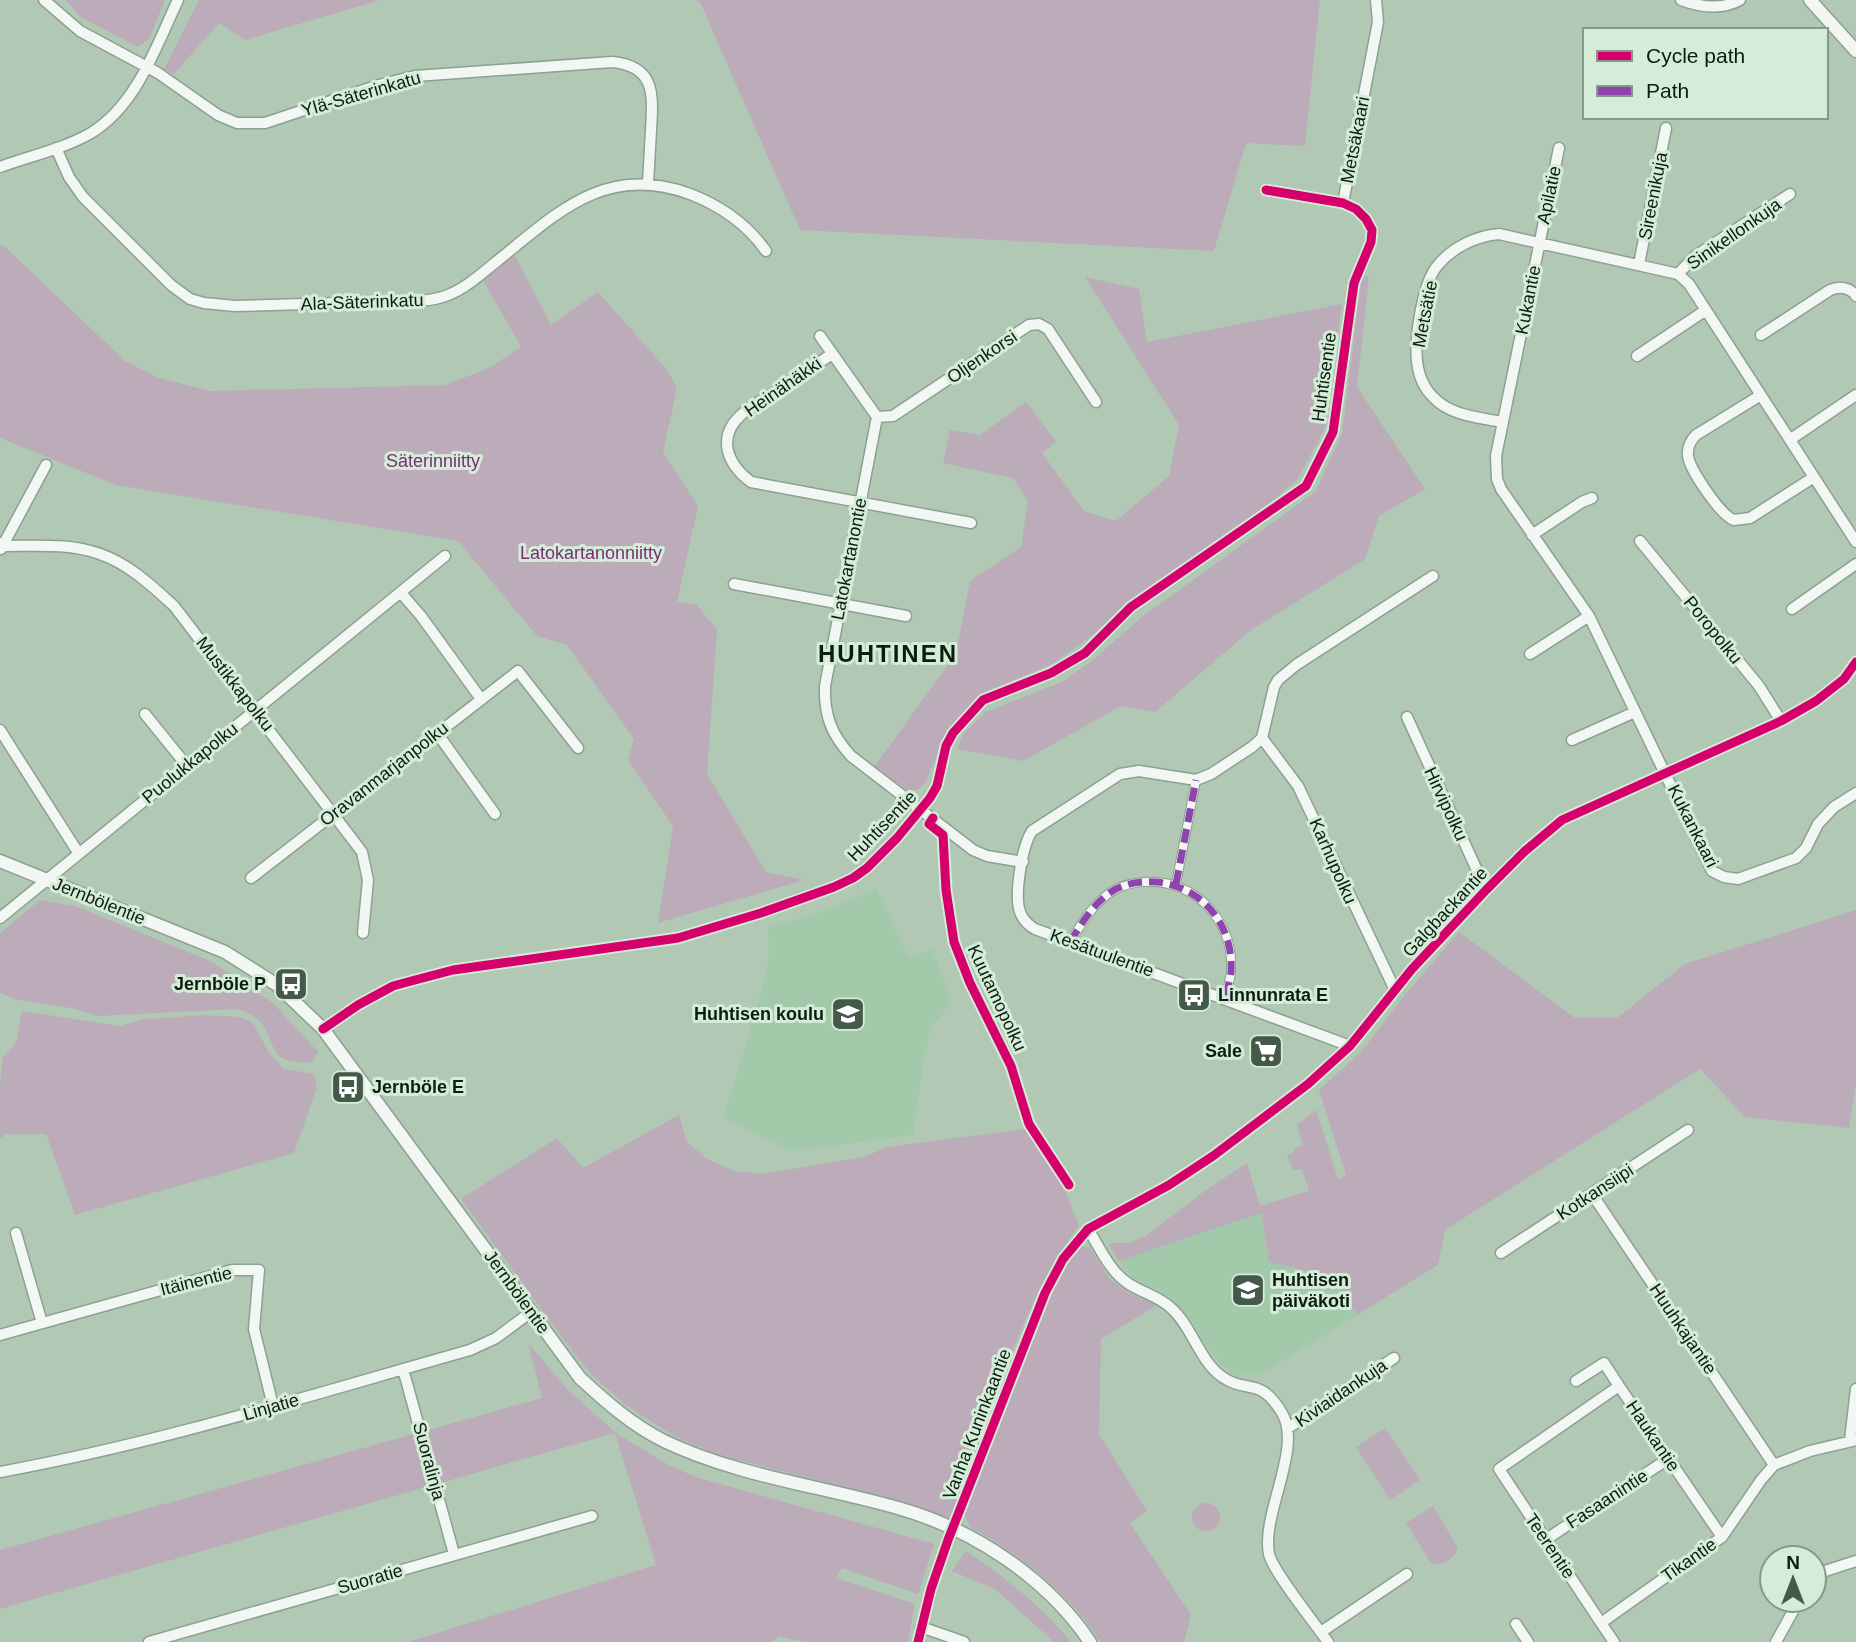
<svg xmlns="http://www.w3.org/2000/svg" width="1856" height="1642" font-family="Arial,sans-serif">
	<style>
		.built { fill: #a2c9a9 }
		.green { fill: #bcacba }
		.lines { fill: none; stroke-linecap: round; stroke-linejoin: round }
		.pedestrian-casing { stroke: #8da091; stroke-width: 10 }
		.minor-casing { stroke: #8da091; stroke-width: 13 }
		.tertiary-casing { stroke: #8da091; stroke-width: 15 }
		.pedestrian { stroke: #f3f7f4; stroke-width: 8 }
		.minor { stroke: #f3f7f4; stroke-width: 10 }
		.tertiary { stroke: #f3f7f4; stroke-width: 12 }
		.quiet { stroke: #8e44ad; stroke-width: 7; stroke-dasharray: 14 7; stroke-linecap: butt }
		.cycleway-casing { stroke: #d5ecd9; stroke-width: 13 }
		.cycleway { stroke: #d6006c; stroke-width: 9 }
		.labels { text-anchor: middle; stroke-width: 6; stroke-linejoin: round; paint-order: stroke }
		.street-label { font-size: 18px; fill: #0c1d10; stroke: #d5ecd9 }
		.park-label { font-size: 18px; fill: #763071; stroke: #d5ecd9 }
		.poi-label { font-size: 18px; font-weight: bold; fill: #0c1d10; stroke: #d5ecd9; text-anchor: end }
		.district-label { font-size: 24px; font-weight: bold; letter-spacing: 2px; fill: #0c1d10; stroke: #d5ecd9 }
	</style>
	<rect width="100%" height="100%" fill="#b0c8b4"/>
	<path class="built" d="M 876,889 L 909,959 L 932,949 L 953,1002 L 931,1027 L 924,1056 L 913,1135 L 792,1151 L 724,1117 L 765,979 L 769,953 L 768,927 L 812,915 Z
		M 1261,1213 L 1269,1262 L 1333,1277 L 1357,1315 L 1259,1375 L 1232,1374 L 1219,1362 L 1181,1308 L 1169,1297 L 1132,1277 L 1119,1261 Z"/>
	<path class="green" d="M 66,0 L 165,0 L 149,39 L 138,47 L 79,16 Z
		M 199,0 L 380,0 L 245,40 L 219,23 L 174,74 L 164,69 Z
		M 694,0 L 1320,0 L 1305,146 L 1246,143 L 1214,251 L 800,230 L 700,2 Z
		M 0,245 L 4,246 L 125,361 L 159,378 L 210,391 L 445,385 L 489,368 L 521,347 L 483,280 L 514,254 L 551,325 L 598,292 L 668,371 L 677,388 L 663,452 L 698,506 L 677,602 L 696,604 L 717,630 L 707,774 L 766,872 L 804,880 L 658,923 L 673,826 L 628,760 L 634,739 L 567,645 L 537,636 L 458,541 L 116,485 L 0,438 Z
		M 1362,275 L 1369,277 L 1357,387 L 1425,489 L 1379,516 L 1365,559 L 1251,630 L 1155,712 L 1121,706 L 1023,761 L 957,749 L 963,734 L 986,712 L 1062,682 L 1093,660 L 1142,617 L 1315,492 L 1342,434 Z
		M 1085,277 L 1139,289 L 1147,342 L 1342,304 L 1325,428 L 1298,479 L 1267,505 L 1135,597 L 1091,636 L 1054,663 L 982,694 L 947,733 L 926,781 L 920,788 L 910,792 L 874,767 L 956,654 L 970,581 L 1021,547 L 1028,501 L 1013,478 L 943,463 L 950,430 L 980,435 L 1026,402 L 1056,442 L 1042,453 L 1084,511 L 1116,521 L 1169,476 L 1179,425 Z
		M 40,900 L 75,906 L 210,961 L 273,1003 L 318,1052 L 312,1062 C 260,1066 282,1036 252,1015 C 248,1012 241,1010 236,1009 L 99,1016 L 71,1008 L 18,1000 L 0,993 L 0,933 Z
		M 1856,910 L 1856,1085 L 1849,1128 L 1745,1117 L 1700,1069 L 1445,1230 L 1438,1265 L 1357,1315 L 1332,1277 L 1269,1262 L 1261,1213 L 1119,1261 L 1109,1245 L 1111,1243 L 1129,1243 L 1146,1236 L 1203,1192 L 1247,1163 L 1260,1206 L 1309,1191 L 1302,1169 L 1293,1171 L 1287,1155 L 1295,1152 L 1294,1148 L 1303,1146 L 1297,1125 L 1316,1110 L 1338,1179 L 1346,1175 L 1319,1090 L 1361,1052 L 1404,996 L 1459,932 L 1575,1018 L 1617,1018 L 1685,964 Z
		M 22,1011 L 119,1026 L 145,1019 L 207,1015 L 241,1017 L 254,1024 L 269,1053 L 284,1069 L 314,1074 L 317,1087 L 294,1153 L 75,1215 L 46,1134 L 6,1134 L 0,1139 L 0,1084 L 3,1057 L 16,1043 Z
		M 679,1115 L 687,1142 L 707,1159 L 734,1171 L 763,1174 L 864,1157 L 887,1147 L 1026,1129 L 1060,1178 L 1079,1226 C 1021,1300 990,1418 959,1508 L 948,1518 L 901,1502 L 718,1455 L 674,1436 L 627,1406 L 592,1375 L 566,1343 L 461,1199 L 557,1138 L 583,1168 Z
		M 1080,1247 L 1089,1247 L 1110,1279 L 1129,1293 L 1157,1305 L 1101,1339 L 1099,1434 L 1147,1511 L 1130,1523 L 1191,1615 L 1184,1642 L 1101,1642 C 1068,1592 1022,1556 970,1527 L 964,1514 L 1048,1298 L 1066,1262 Z
		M 528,1343 L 568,1390 L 616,1433 L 672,1467 L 699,1478 L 934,1544 L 918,1594 L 842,1568 L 836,1578 L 915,1604 L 908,1642 L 804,1642 L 779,1636 L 772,1642 L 408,1642 L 656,1565 L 615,1433 L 0,1609 L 0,1550 L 542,1398 Z
		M 1385,1428 L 1420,1480 L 1390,1500 L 1356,1447 Z
		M1192 1517a14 14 0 1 1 28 0a14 14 0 1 1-28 0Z
		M 1433,1506 L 1458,1548 C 1454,1559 1444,1565 1433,1564 L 1429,1560 L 1406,1523 Z
		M 966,1551 C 1008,1580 1038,1603 1071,1642 L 1054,1642 L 995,1589 L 952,1571 Z"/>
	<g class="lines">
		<g class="pedestrian-casing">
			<path id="pedestrian" d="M 1176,884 L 1196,780
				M 1070,942 C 1082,923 1092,905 1111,892 C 1125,883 1141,881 1157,882 C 1203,887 1234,926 1231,972 C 1230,981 1227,989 1225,998"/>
		</g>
		<g class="minor-casing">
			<path id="minor" d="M 44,0 L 80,31 L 158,73 L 218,115 L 237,123 L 265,123 L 379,85 L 415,76 L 612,62 C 656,66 653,95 651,130 C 650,148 649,166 648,184
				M 1681,0 C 1700,7 1722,10 1740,0
				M 56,148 L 69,177 L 83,197 L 171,285 L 190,299 L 204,303 L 235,306 C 281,305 328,303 374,302 C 398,301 425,304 448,295 C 466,288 481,274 496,262 C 557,213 605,163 690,194 C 721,206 747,224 766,251
				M 1559,148 L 1496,456 L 1497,479 L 1501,489 L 1589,616 L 1712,871 L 1724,877 L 1738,879 L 1796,858 L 1806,848 L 1818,824 L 1834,807 L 1856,793
				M 0,167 C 30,156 63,149 91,133 C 137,105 156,46 178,0
				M 1343,203 L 1378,22 L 1376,0
				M 1639,264 L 1666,128
				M 1678,274 L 1694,257 L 1790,194
				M 1761,335 L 1830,290 C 1839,286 1850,287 1856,296
				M 820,336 L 877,417 L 825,686 C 824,715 831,734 851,756 L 973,850 L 987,856 L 1023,862
				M 832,354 C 814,366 796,378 778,390 C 766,398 753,405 742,414 C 716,437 727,464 751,482 L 971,523
				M 1637,356 L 1706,310
				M 1761,395 L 1696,435 C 1690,441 1687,447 1688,456 C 1690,470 1721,516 1734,520 L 1750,518 L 1814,477
				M 877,417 L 893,416 L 1029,325 L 1039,324 L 1048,329 L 1096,402
				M 1502,422 C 1477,417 1451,416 1433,397 C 1425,389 1420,379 1418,368 C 1413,344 1422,283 1438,265 C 1453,247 1476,236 1499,234 L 1678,274 L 1689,284 L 1856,542
				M 1791,439 L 1856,395
				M 1532,535 L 1582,502 L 1592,498
				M 1640,541 L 1759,686 L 1781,721
				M 0,543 L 3,546 C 35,546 69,543 100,554 C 129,564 152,586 174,606 L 362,852 L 368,880 L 363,933
				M 1,549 L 46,465
				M 734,584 L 906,616
				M 401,593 L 421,616 L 481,699
				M 1792,609 L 1856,564
				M 1530,654 L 1589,616
				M 145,714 L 187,766
				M 1407,717 L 1486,890
				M 0,730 L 79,854
				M 437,733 L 495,814
				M 1262,738 L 1298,786 L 1395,990
				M 1572,740 L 1635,712
				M 251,878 L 518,671 L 578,748
				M 0,918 L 445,556
				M 323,1029 L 358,1005 L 393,986 L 415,980 L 453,970 L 678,938 L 761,913 L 834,887 L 853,878 L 867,868 L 897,838 L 930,798 L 937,786 L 946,746 L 953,733 L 983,700 L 1051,673 L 1085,653 L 1131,607 L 1306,486 L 1333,432 L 1354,283 L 1371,242 L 1372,230 L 1366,219 L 1356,209 L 1343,203 L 1266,190
				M 1350,1046 L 1035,929 C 1028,925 1023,920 1020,912 C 1014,895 1022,846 1032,831 L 1120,774 L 1139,771 L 1196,780 L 1211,774 L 1252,747 L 1262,738 L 1274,687 L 1278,680 L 1296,665 L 1433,576
				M 1592,1194 L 1774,1465
				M 1088,1229 C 1100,1248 1110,1272 1129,1284 C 1143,1293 1160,1297 1171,1308 C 1191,1325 1200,1361 1221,1376 C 1247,1395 1259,1375 1282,1413 C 1303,1448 1261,1514 1269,1554 C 1272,1570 1316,1625 1328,1642
				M 16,1233 L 42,1323
				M 1501,1253 L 1688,1130
				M 0,1335 L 232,1270 L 259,1270 L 254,1329 L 273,1406
				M 403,1369 L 454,1554
				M 1576,1381 L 1604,1363 L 1619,1386
				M 1288,1428 L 1394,1358
				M 1850,1440 L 1856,1389
				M 0,1472 C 160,1443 314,1394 470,1350 L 496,1338 L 531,1312
				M 1545,1540 L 1668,1459
				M 1814,1583 L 1825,1571 L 1856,1561
				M 1601,1623 L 1499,1469 L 1619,1386 L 1722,1537
				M 1516,1624 L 1528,1642
				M 921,1627 L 964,1642
				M 1321,1632 L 1407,1574
				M 149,1642 L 592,1516
				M 918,1642 L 931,1589 L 948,1540 L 1045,1293 L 1063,1259 L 1088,1229 L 1169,1185 L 1213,1156 L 1308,1084 L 1350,1046 L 1412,969 L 1486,890 L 1525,851 L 1562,820 L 1781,721 L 1816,701 L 1844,679 L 1856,662
				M 1614,1642 L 1601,1623 L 1722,1537 L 1761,1480 L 1774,1465 L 1810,1451 L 1856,1440
				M 1776,1642 L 1799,1600"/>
		</g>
		<g class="tertiary-casing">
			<path id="tertiary" d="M 1810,0 L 1856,51
				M 0,861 L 225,952 L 277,985 L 323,1029 L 580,1378 C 606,1402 632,1425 664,1441 C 737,1476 821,1486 898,1508 C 973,1529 1047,1578 1090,1642"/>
		</g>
		<use href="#pedestrian" class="pedestrian"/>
		<use href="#minor" class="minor"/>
		<use href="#tertiary" class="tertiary"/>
		<path class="quiet" d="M 1176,884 L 1196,780
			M 1070,942 C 1082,923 1092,905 1111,892 C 1125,883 1141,881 1157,882 C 1203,887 1234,926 1231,972 C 1230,981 1227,989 1225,998"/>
		<g class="cycleway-casing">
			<path id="cycleway" d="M 933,818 L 929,824 L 943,835 L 946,890 L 954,942 L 970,983 L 1011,1066 L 1029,1124 L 1069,1185
				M 323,1029 L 358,1005 L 393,986 L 415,980 L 453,970 L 678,938 L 761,913 L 834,887 L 853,878 L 867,868 L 897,838 L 930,798 L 937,786 L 946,746 L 953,733 L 983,700 L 1051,673 L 1085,653 L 1131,607 L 1306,486 L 1333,432 L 1354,283 L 1371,242 L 1372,230 L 1366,219 L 1356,209 L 1343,203 L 1266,190
				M 918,1642 L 931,1589 L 948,1540 L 1045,1293 L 1063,1259 L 1088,1229 L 1169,1185 L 1213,1156 L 1308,1084 L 1350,1046 L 1412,969 L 1486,890 L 1525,851 L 1562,820 L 1781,721 L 1816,701 L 1844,679 L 1856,662"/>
		</g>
		<use href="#cycleway" class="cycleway"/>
	</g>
	<defs>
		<g id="bus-square" transform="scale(1.75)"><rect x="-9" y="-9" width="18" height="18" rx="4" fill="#455949" stroke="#d5ecd9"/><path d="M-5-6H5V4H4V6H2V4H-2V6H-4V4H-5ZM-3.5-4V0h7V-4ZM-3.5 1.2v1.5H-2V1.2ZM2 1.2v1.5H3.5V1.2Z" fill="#fff"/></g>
		<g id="school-square" transform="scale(1.75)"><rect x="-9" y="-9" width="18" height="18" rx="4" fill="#455949" stroke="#d5ecd9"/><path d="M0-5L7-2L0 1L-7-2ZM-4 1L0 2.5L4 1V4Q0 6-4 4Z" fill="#fff"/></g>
		<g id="supermarket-square" transform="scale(1.75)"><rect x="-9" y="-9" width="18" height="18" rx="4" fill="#455949" stroke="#d5ecd9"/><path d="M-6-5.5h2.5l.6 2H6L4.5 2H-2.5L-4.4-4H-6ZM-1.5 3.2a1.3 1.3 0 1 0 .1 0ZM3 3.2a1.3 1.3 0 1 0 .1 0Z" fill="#fff"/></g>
	</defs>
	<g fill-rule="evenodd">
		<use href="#bus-square" x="291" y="984"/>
		<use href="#bus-square" x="1194" y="995"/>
		<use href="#school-square" x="848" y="1014"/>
		<use href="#supermarket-square" x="1266" y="1051"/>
		<use href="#bus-square" x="348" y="1087"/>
		<use href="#school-square" x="1248" y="1290"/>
	</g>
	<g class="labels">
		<g class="street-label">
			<text transform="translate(361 94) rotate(-16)" y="6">Ylä-Säterinkatu</text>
			<text transform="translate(1355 140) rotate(-79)" y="6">Metsäkaari</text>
			<text transform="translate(1549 195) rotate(-78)" y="6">Apilatie</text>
			<text transform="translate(1653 196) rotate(-79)" y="6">Sireenikuja</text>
			<text transform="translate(1734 234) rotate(-35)" y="6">Sinikellonkuja</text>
			<text transform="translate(1528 300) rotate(-79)" y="6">Kukantie</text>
			<text transform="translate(362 302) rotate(-2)" y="6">Ala-Säterinkatu</text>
			<text transform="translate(1425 314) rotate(-79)" y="6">Metsätie</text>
			<text transform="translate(982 357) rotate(-34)" y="6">Oljenkorsi</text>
			<text transform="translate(1324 377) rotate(-82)" y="6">Huhtisentie</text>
			<text transform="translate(783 387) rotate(-35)" y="6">Heinähäkki</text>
			<text transform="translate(849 559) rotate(-79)" y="6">Latokartanontie</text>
			<text transform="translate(1713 630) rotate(51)" y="6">Poropolku</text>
			<text transform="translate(235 684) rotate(52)" y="6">Mustikkapolku</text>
			<text transform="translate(190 763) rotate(-39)" y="6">Puolukkapolku</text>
			<text transform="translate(384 774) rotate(-38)" y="6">Oravanmarjanpolku</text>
			<text transform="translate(1446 804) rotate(65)" y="6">Hirvipolku</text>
			<text transform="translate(882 826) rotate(-46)" y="6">Huhtisentie</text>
			<text transform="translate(1693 826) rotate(63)" y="6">Kukankaari</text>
			<text transform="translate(1333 861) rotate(66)" y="6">Karhupolku</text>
			<text transform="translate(99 901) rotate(22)" y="6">Jernbölentie</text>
			<text transform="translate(1445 912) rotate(-47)" y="6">Galgbackantie</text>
			<text transform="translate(1102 953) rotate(20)" y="6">Kesätuulentie</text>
			<text transform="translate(997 998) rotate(65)" y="6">Kuutamopolku</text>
			<text transform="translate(1595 1192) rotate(-33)" y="6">Kotkansiipi</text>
			<text transform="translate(196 1281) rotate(-14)" y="6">Itäinentie</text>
			<text transform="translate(517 1292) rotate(54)" y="6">Jernbölentie</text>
			<text transform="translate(1683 1329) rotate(56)" y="6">Huuhkajantie</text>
			<text transform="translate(1341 1393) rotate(-34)" y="6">Kiviaidankuja</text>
			<text transform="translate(271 1407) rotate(-16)" y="6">Linjatie</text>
			<text transform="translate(977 1424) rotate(-69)" y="6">Vanha Kuninkaantie</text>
			<text transform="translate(1653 1436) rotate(56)" y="6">Haukantie</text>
			<text transform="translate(429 1461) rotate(75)" y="6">Suoralinja</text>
			<text transform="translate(1607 1499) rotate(-33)" y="6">Fasaanintie</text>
			<text transform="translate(1550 1546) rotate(56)" y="6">Teerentie</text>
			<text transform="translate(1689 1560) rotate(-35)" y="6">Tikantie</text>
			<text transform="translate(370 1579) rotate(-16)" y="6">Suoratie</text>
		</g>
		<g class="park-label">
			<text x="433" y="467">Säterinniitty</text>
			<text x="591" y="559">Latokartanonniitty</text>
		</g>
		<g class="poi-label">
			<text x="266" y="990">Jernböle P</text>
			<text x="1218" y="1001" text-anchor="start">Linnunrata E</text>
			<text x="824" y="1020">Huhtisen koulu</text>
			<text x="1242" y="1057">Sale</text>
			<text x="372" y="1093" text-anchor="start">Jernböle E</text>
			<text x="1272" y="1286" text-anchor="start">Huhtisen<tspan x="1272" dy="21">päiväkoti</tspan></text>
		</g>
		<g class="district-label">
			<text x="888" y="662">HUHTINEN</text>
		</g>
	</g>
	<rect x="1583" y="28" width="245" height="91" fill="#d5ecd9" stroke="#859989" stroke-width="2"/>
	<rect x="1597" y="51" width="35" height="10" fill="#d6006c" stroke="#859989" stroke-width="2"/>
	<text x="1646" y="63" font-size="21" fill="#0c1d10">Cycle path</text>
	<rect x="1597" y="86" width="35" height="10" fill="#8e44ad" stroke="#859989" stroke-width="2"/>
	<text x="1646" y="98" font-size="21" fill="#0c1d10">Path</text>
	<g transform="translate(1793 1579)"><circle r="33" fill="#d5ecd9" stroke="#859989" stroke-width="2"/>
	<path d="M0-5L12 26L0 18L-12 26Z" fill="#455949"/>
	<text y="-10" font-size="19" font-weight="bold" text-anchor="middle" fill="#0c1d10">N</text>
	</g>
</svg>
